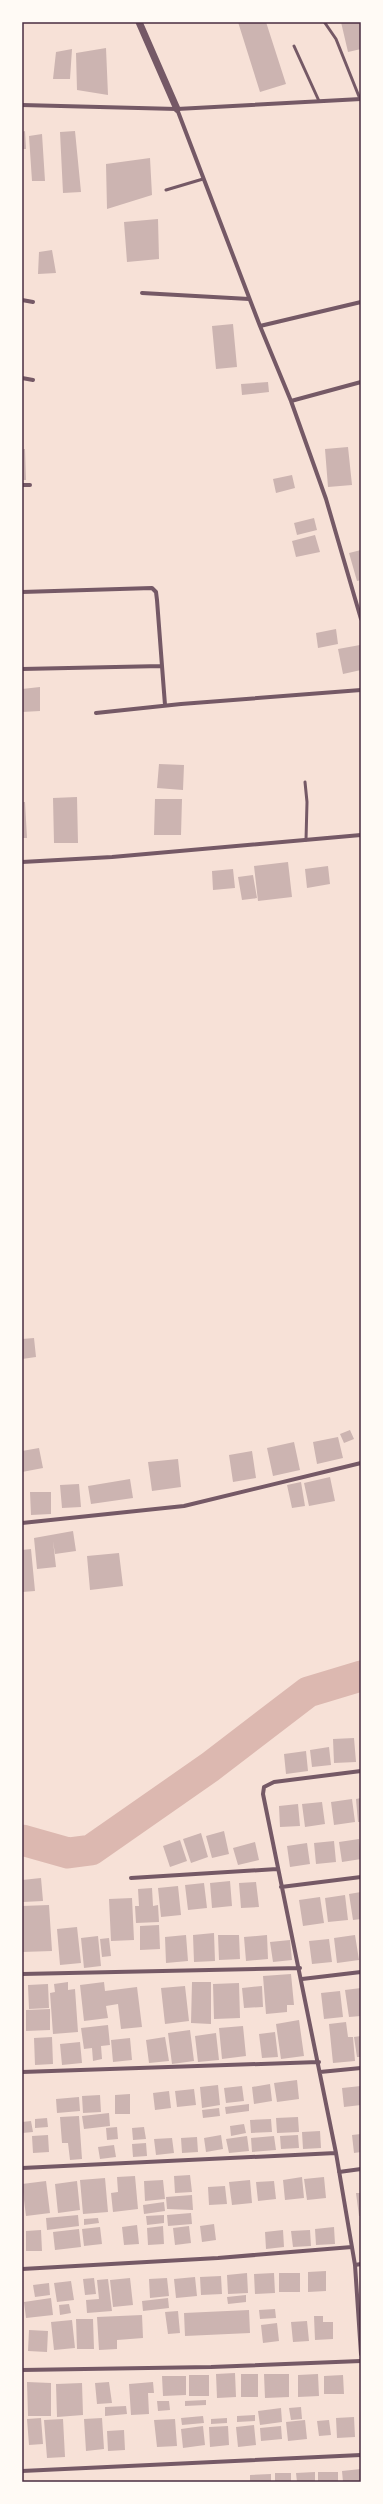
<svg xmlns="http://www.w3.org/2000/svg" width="383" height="2504" font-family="'Golos Text',sans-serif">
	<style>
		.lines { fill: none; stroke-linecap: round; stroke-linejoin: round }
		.river { stroke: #dcb8b0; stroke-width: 31 }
		.building { fill: #ccb4b1 }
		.service { stroke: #755966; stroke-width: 3 }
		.minor { stroke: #755966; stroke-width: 4 }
		.tertiary { stroke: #755966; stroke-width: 7 }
		.neatline { fill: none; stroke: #4a2c40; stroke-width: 1.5 }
	</style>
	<rect width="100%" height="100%" fill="#f7e1d7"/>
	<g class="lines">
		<path class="river" d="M 22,1840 L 68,1853 L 91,1850 L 210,1767 L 308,1692 L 361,1676"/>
	</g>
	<path class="building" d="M 238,22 L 266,22 L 286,84 L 260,92 Z
		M 341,22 L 361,22 L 361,49 L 348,52 Z
		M 106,48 L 108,95 L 77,90 L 76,53 Z
		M 72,49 L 70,79 L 53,79 L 56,52 Z
		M 25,131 L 26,149 L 22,149 L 22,132 Z
		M 75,131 L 81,192 L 63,193 L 60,132 Z
		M 42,134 L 45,181 L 32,181 L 29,136 Z
		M 150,158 L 152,195 L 107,209 L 106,164 Z
		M 158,219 L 159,259 L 127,262 L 124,222 Z
		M 52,250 L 56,273 L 38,274 L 39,252 Z
		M 233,324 L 237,367 L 216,369 L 212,326 Z
		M 268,382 L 269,392 L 242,395 L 241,384 Z
		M 348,447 L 352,485 L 328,487 L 325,449 Z
		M 22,449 L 25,449 L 26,480 L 22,480 Z
		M 292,475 L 295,488 L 276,493 L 273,479 Z
		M 314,518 L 317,530 L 297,535 L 294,523 Z
		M 315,535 L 320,552 L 296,557 L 292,541 Z
		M 361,550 L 361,580 L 357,581 L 349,553 Z
		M 336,629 L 338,644 L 318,648 L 316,633 Z
		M 360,645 L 361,670 L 343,674 L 338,649 Z
		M 40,687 L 40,711 L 22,712 L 22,689 Z
		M 159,764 L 184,765 L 183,790 L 157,788 Z
		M 77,797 L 78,843 L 54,843 L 53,798 Z
		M 155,799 L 182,799 L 181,835 L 154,835 Z
		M 22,802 L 25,802 L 27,838 L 22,838 Z
		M 288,862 L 292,897 L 258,901 L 254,866 Z
		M 328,866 L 330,884 L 307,888 L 305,869 Z
		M 233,869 L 235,888 L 213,890 L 212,871 Z
		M 253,875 L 257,898 L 242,900 L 238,877 Z
		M 34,1338 L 36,1357 L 22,1359 L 22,1339 Z
		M 350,1430 L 354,1439 L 344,1443 L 340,1434 Z
		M 338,1437 L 343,1458 L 317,1464 L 313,1442 Z
		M 294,1442 L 300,1470 L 273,1476 L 267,1448 Z
		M 39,1448 L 43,1468 L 22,1472 L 22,1451 Z
		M 252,1451 L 256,1478 L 233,1482 L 229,1455 Z
		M 178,1459 L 181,1487 L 152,1491 L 148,1462 Z
		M 330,1477 L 335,1501 L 309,1506 L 304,1483 Z
		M 130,1479 L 133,1498 L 91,1504 L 88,1486 Z
		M 301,1482 L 305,1506 L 292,1508 L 287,1485 Z
		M 79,1484 L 81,1507 L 62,1508 L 60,1485 Z
		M 30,1492 L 51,1492 L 51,1514 L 31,1515 Z
		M 73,1531 L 76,1551 L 55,1554 L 53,1541 L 56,1567 L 37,1569 L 34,1538 Z
		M 31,1549 L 35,1591 L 22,1592 L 22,1550 Z
		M 119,1553 L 123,1586 L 90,1590 L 87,1556 Z
		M 354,1738 L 356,1762 L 334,1763 L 333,1739 Z
		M 329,1747 L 331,1765 L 312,1767 L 310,1750 Z
		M 306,1751 L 308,1771 L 286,1774 L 284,1754 Z
		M 361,1798 L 361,1822 L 358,1822 L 356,1799 Z
		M 352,1799 L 355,1822 L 334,1825 L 331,1802 Z
		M 322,1802 L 325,1824 L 305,1827 L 302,1804 Z
		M 298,1804 L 300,1826 L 280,1827 L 279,1806 Z
		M 224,1831 L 229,1854 L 212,1858 L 206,1836 Z
		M 201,1833 L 208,1857 L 191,1863 L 183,1839 Z
		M 359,1839 L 361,1859 L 342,1862 L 339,1842 Z
		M 180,1840 L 187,1861 L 170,1867 L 163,1846 Z
		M 334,1841 L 336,1862 L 316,1864 L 314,1843 Z
		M 255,1842 L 259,1860 L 238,1865 L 233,1848 Z
		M 307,1843 L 310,1864 L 290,1867 L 287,1846 Z
		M 41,1878 L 43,1901 L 23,1902 L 22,1880 Z
		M 230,1881 L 232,1906 L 212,1908 L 210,1883 Z
		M 256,1882 L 259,1907 L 241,1908 L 239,1883 Z
		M 204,1883 L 207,1908 L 188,1910 L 185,1885 Z
		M 178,1886 L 181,1915 L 161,1917 L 158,1888 Z
		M 152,1888 L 153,1906 L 158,1905 L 159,1922 L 136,1923 L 135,1906 L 139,1906 L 138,1889 Z
		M 361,1892 L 361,1919 L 353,1920 L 349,1894 Z
		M 345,1895 L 348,1920 L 328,1922 L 325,1898 Z
		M 320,1897 L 324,1923 L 303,1926 L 299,1900 Z
		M 132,1898 L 134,1940 L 111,1941 L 109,1899 Z
		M 49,1905 L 52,1951 L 22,1952 L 22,1906 Z
		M 159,1925 L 160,1949 L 140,1950 L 140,1926 Z
		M 77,1927 L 81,1963 L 60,1965 L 57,1929 Z
		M 214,1933 L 215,1961 L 194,1962 L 193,1935 Z
		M 186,1935 L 188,1961 L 166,1963 L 165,1937 Z
		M 218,1935 L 239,1935 L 240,1959 L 219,1960 Z
		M 267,1935 L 268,1959 L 246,1961 L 244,1937 Z
		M 355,1935 L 359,1960 L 337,1963 L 334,1938 Z
		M 98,1936 L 101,1966 L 84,1968 L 81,1938 Z
		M 109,1938 L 111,1956 L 102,1957 L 100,1939 Z
		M 329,1939 L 332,1962 L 312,1964 L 309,1941 Z
		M 290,1940 L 292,1960 L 273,1962 L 270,1942 Z
		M 291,1974 L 294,2005 L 287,2005 L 287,2012 L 266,2014 L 263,1976 Z
		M 68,1982 L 68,1990 L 75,1989 L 78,2032 L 53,2034 L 50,1993 L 55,1992 L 54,1984 Z
		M 104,1982 L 105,1991 L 137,1987 L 142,2027 L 121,2029 L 118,2004 L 106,2006 L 108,2018 L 84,2021 L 80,1985 Z
		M 192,1982 L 211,1982 L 211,2024 L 191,2023 Z
		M 239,1983 L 240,2018 L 214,2019 L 213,1984 Z
		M 48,1984 L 49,2008 L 29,2009 L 28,1985 Z
		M 185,1986 L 189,2021 L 165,2024 L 161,1988 Z
		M 262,1986 L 263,2007 L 244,2008 L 242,1988 Z
		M 361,1988 L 361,2016 L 349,2017 L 345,1990 Z
		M 340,1991 L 343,2017 L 324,2019 L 321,1993 Z
		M 50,2009 L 50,2030 L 26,2031 L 26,2010 Z
		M 299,2020 L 304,2056 L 281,2059 L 276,2024 Z
		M 346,2022 L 348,2037 L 353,2037 L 355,2061 L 333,2063 L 329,2024 Z
		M 108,2025 L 110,2045 L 101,2046 L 102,2059 L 93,2061 L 92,2048 L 84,2049 L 81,2028 Z
		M 243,2026 L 246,2056 L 222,2059 L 219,2028 Z
		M 190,2030 L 194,2061 L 172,2064 L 168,2033 Z
		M 275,2032 L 278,2057 L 262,2058 L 259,2034 Z
		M 216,2033 L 219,2060 L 198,2062 L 195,2036 Z
		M 361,2036 L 361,2057 L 357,2057 L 354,2037 Z
		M 52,2037 L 53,2064 L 35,2065 L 34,2038 Z
		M 165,2037 L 169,2061 L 149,2063 L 146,2040 Z
		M 130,2038 L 132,2060 L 113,2062 L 111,2040 Z
		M 80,2042 L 82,2063 L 62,2065 L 60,2044 Z
		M 297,2080 L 299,2099 L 277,2102 L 274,2083 Z
		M 270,2084 L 272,2101 L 254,2104 L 252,2087 Z
		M 218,2085 L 220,2105 L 202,2108 L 200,2087 Z
		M 242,2086 L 244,2101 L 226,2103 L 224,2088 Z
		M 361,2086 L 361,2105 L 344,2107 L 342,2088 Z
		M 194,2089 L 196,2105 L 177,2107 L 175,2091 Z
		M 169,2091 L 171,2108 L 155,2110 L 153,2093 Z
		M 130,2094 L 130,2114 L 115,2114 L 115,2095 Z
		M 100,2095 L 101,2112 L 83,2113 L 82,2096 Z
		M 79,2097 L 80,2111 L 57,2113 L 56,2099 Z
		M 249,2104 L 249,2111 L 226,2114 L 225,2107 Z
		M 219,2108 L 220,2116 L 203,2118 L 202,2110 Z
		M 109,2113 L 110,2126 L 84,2129 L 82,2116 Z
		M 79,2116 L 82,2159 L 70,2160 L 68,2143 L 62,2143 L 60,2117 Z
		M 298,2117 L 299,2132 L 277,2133 L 276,2118 Z
		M 47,2118 L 48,2127 L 35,2128 L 35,2119 Z
		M 271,2119 L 272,2132 L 251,2133 L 250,2120 Z
		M 31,2121 L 33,2132 L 22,2133 L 22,2122 Z
		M 244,2124 L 246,2133 L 231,2136 L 230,2126 Z
		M 117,2127 L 118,2139 L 107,2140 L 106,2128 Z
		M 144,2127 L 146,2139 L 133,2140 L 132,2128 Z
		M 320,2131 L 321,2148 L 303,2149 L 302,2132 Z
		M 361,2134 L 361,2152 L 354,2153 L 352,2135 Z
		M 48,2135 L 49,2152 L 33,2153 L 32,2136 Z
		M 221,2135 L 223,2149 L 206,2152 L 204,2138 Z
		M 298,2135 L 299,2148 L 281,2149 L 280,2136 Z
		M 247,2136 L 249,2151 L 229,2153 L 226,2139 Z
		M 274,2136 L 276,2150 L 252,2152 L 251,2138 Z
		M 197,2137 L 198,2152 L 182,2153 L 181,2138 Z
		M 172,2138 L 174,2153 L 156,2155 L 154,2139 Z
		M 146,2143 L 147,2156 L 133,2157 L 132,2144 Z
		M 114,2145 L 116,2157 L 100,2159 L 98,2147 Z
		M 190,2175 L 192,2192 L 175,2193 L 174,2176 Z
		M 135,2176 L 138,2209 L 113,2212 L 111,2193 L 118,2192 L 117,2177 Z
		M 302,2177 L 304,2198 L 285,2200 L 283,2180 Z
		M 324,2177 L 326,2198 L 307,2200 L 304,2179 Z
		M 105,2178 L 108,2212 L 83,2214 L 80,2180 Z
		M 163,2180 L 165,2199 L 145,2201 L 144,2181 Z
		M 250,2180 L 252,2203 L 232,2205 L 229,2182 Z
		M 46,2181 L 50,2213 L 26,2216 L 22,2184 Z
		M 77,2181 L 80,2210 L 58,2213 L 55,2184 Z
		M 274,2181 L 276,2199 L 258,2201 L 256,2182 Z
		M 225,2186 L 227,2204 L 209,2205 L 208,2187 Z
		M 356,2193 L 361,2193 L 361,2216 L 359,2216 Z
		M 192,2195 L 193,2210 L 167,2209 L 166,2197 Z
		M 164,2202 L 165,2211 L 144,2214 L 143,2205 Z
		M 191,2213 L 192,2224 L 168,2226 L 167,2215 Z
		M 78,2215 L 79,2226 L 47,2230 L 46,2218 Z
		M 164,2215 L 164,2223 L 147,2225 L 146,2216 Z
		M 98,2218 L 99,2223 L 84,2225 L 84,2219 Z
		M 214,2224 L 216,2240 L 202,2242 L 200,2226 Z
		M 137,2225 L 139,2244 L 124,2245 L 122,2227 Z
		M 163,2226 L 164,2244 L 148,2245 L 147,2228 Z
		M 189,2226 L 191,2243 L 175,2245 L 173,2228 Z
		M 100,2227 L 102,2244 L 84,2246 L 82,2229 Z
		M 334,2227 L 335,2244 L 316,2245 L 315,2229 Z
		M 79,2229 L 81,2247 L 55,2250 L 53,2232 Z
		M 41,2230 L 42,2251 L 26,2251 L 26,2231 Z
		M 283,2230 L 284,2247 L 266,2249 L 265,2232 Z
		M 310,2230 L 311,2246 L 293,2247 L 291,2231 Z
		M 326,2271 L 326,2291 L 308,2292 L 308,2272 Z
		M 247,2273 L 248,2293 L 228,2294 L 227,2275 Z
		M 274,2273 L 275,2293 L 255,2294 L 254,2274 Z
		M 279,2273 L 300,2273 L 300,2292 L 279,2292 Z
		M 221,2276 L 222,2294 L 201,2295 L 200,2277 Z
		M 195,2277 L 197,2296 L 176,2298 L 174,2279 Z
		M 94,2278 L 96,2294 L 85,2295 L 83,2279 Z
		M 130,2278 L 133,2305 L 113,2307 L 110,2280 Z
		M 167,2278 L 169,2296 L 150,2298 L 149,2279 Z
		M 108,2279 L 112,2311 L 87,2313 L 86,2300 L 99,2299 L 97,2280 Z
		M 71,2281 L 74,2300 L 57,2302 L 54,2283 Z
		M 49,2283 L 50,2295 L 35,2297 L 33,2285 Z
		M 246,2295 L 246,2302 L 228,2304 L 227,2297 Z
		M 51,2298 L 53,2315 L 26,2318 L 24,2302 Z
		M 168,2298 L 169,2308 L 143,2311 L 142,2301 Z
		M 69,2304 L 71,2313 L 60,2315 L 59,2305 Z
		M 275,2309 L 276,2318 L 260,2319 L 259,2310 Z
		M 249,2310 L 250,2333 L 185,2336 L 184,2313 Z
		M 178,2311 L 180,2333 L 168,2334 L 165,2312 Z
		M 142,2315 L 143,2338 L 117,2340 L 117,2349 L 99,2350 L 97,2317 Z
		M 314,2316 L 323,2316 L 323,2322 L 333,2322 L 333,2339 L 315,2340 Z
		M 76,2319 L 93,2319 L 94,2349 L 77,2349 Z
		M 72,2320 L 75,2348 L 54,2350 L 51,2322 Z
		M 307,2321 L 309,2341 L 293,2342 L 291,2322 Z
		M 277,2323 L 279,2341 L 263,2343 L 261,2325 Z
		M 29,2330 L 48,2331 L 47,2352 L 28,2351 Z
		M 235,2373 L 236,2397 L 217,2398 L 216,2374 Z
		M 241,2374 L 258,2374 L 258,2397 L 241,2397 Z
		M 264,2374 L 289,2374 L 289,2397 L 265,2398 Z
		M 318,2374 L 319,2396 L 298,2397 L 298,2375 Z
		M 189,2375 L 209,2375 L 209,2396 L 189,2396 Z
		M 343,2375 L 344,2394 L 324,2394 L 324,2376 Z
		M 162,2376 L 186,2376 L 186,2395 L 163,2396 Z
		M 27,2382 L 51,2383 L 51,2416 L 28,2416 Z
		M 109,2382 L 112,2403 L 97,2404 L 95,2383 Z
		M 153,2382 L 154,2393 L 148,2393 L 149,2414 L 131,2415 L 129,2384 Z
		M 82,2383 L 83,2415 L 57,2417 L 56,2384 Z
		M 206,2400 L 206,2405 L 185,2406 L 185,2401 Z
		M 157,2401 L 169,2401 L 170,2410 L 158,2411 Z
		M 126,2406 L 127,2414 L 105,2416 L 105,2407 Z
		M 301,2407 L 302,2419 L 291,2420 L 289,2408 Z
		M 281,2408 L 282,2422 L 260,2425 L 258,2411 Z
		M 255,2415 L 255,2421 L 237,2422 L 237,2416 Z
		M 203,2416 L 204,2423 L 182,2425 L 181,2418 Z
		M 354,2417 L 355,2437 L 337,2438 L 336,2418 Z
		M 41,2418 L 43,2444 L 29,2445 L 27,2419 Z
		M 102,2418 L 104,2449 L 86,2451 L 84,2419 Z
		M 227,2418 L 227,2423 L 211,2424 L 211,2419 Z
		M 63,2419 L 65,2457 L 47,2458 L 44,2420 Z
		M 175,2419 L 177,2446 L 157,2447 L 154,2420 Z
		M 305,2420 L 307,2439 L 288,2441 L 286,2422 Z
		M 329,2420 L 331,2435 L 319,2436 L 317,2421 Z
		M 254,2425 L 256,2445 L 238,2447 L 236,2427 Z
		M 203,2426 L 205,2445 L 183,2448 L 181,2429 Z
		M 228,2426 L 229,2445 L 210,2447 L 209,2427 Z
		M 281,2426 L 282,2439 L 261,2441 L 260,2428 Z
		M 124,2430 L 125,2450 L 108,2451 L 107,2431 Z
		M 361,2469 L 361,2482 L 343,2482 L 342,2471 Z
		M 315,2472 L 315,2482 L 297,2482 L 296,2473 Z
		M 318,2472 L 338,2472 L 338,2482 L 318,2482 Z
		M 275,2473 L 291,2473 L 291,2482 L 275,2482 Z
		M 271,2474 L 271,2482 L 250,2482 L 250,2475 Z"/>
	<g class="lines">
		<path class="service" d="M 325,23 L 336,39 L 360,99
			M 294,46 L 319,101
			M 166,190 L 203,179
			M 305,782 L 307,802 L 306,840"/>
		<path class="minor" d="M 22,105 L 177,109 L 361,99
			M 177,109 L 260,326 L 291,401 L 326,499 L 361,619
			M 142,293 L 249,299
			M 22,300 L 33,302
			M 260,326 L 361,302
			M 22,378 L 33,380
			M 291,401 L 361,382
			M 22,485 L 30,485
			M 22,592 L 152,588 L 156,592 L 157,600 L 162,666
			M 22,669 L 162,666 L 165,705
			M 96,713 L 181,704 L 361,690
			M 22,862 L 112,857 L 361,835
			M 22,1523 L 184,1506 L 361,1463
			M 361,1771 L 274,1782 L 264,1787 L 263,1794 L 336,2153 L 355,2265 L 361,2354
			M 131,1878 L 277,1869
			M 281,1887 L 361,1877
			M 22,1974 L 300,1968
			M 302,1979 L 361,1972
			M 22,2072 L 319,2062
			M 320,2072 L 361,2068
			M 22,2168 L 336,2153
			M 339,2172 L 361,2169
			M 355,2265 L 361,2264
			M 22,2269 L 218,2258 L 352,2247
			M 22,2370 L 211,2367 L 361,2361
			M 22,2471 L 361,2455"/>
		<path class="tertiary" d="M 139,22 L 177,109"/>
	</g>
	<rect width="383" height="2504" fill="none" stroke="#fffaf5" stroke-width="46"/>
	<rect x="23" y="23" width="337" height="2458" class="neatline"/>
</svg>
